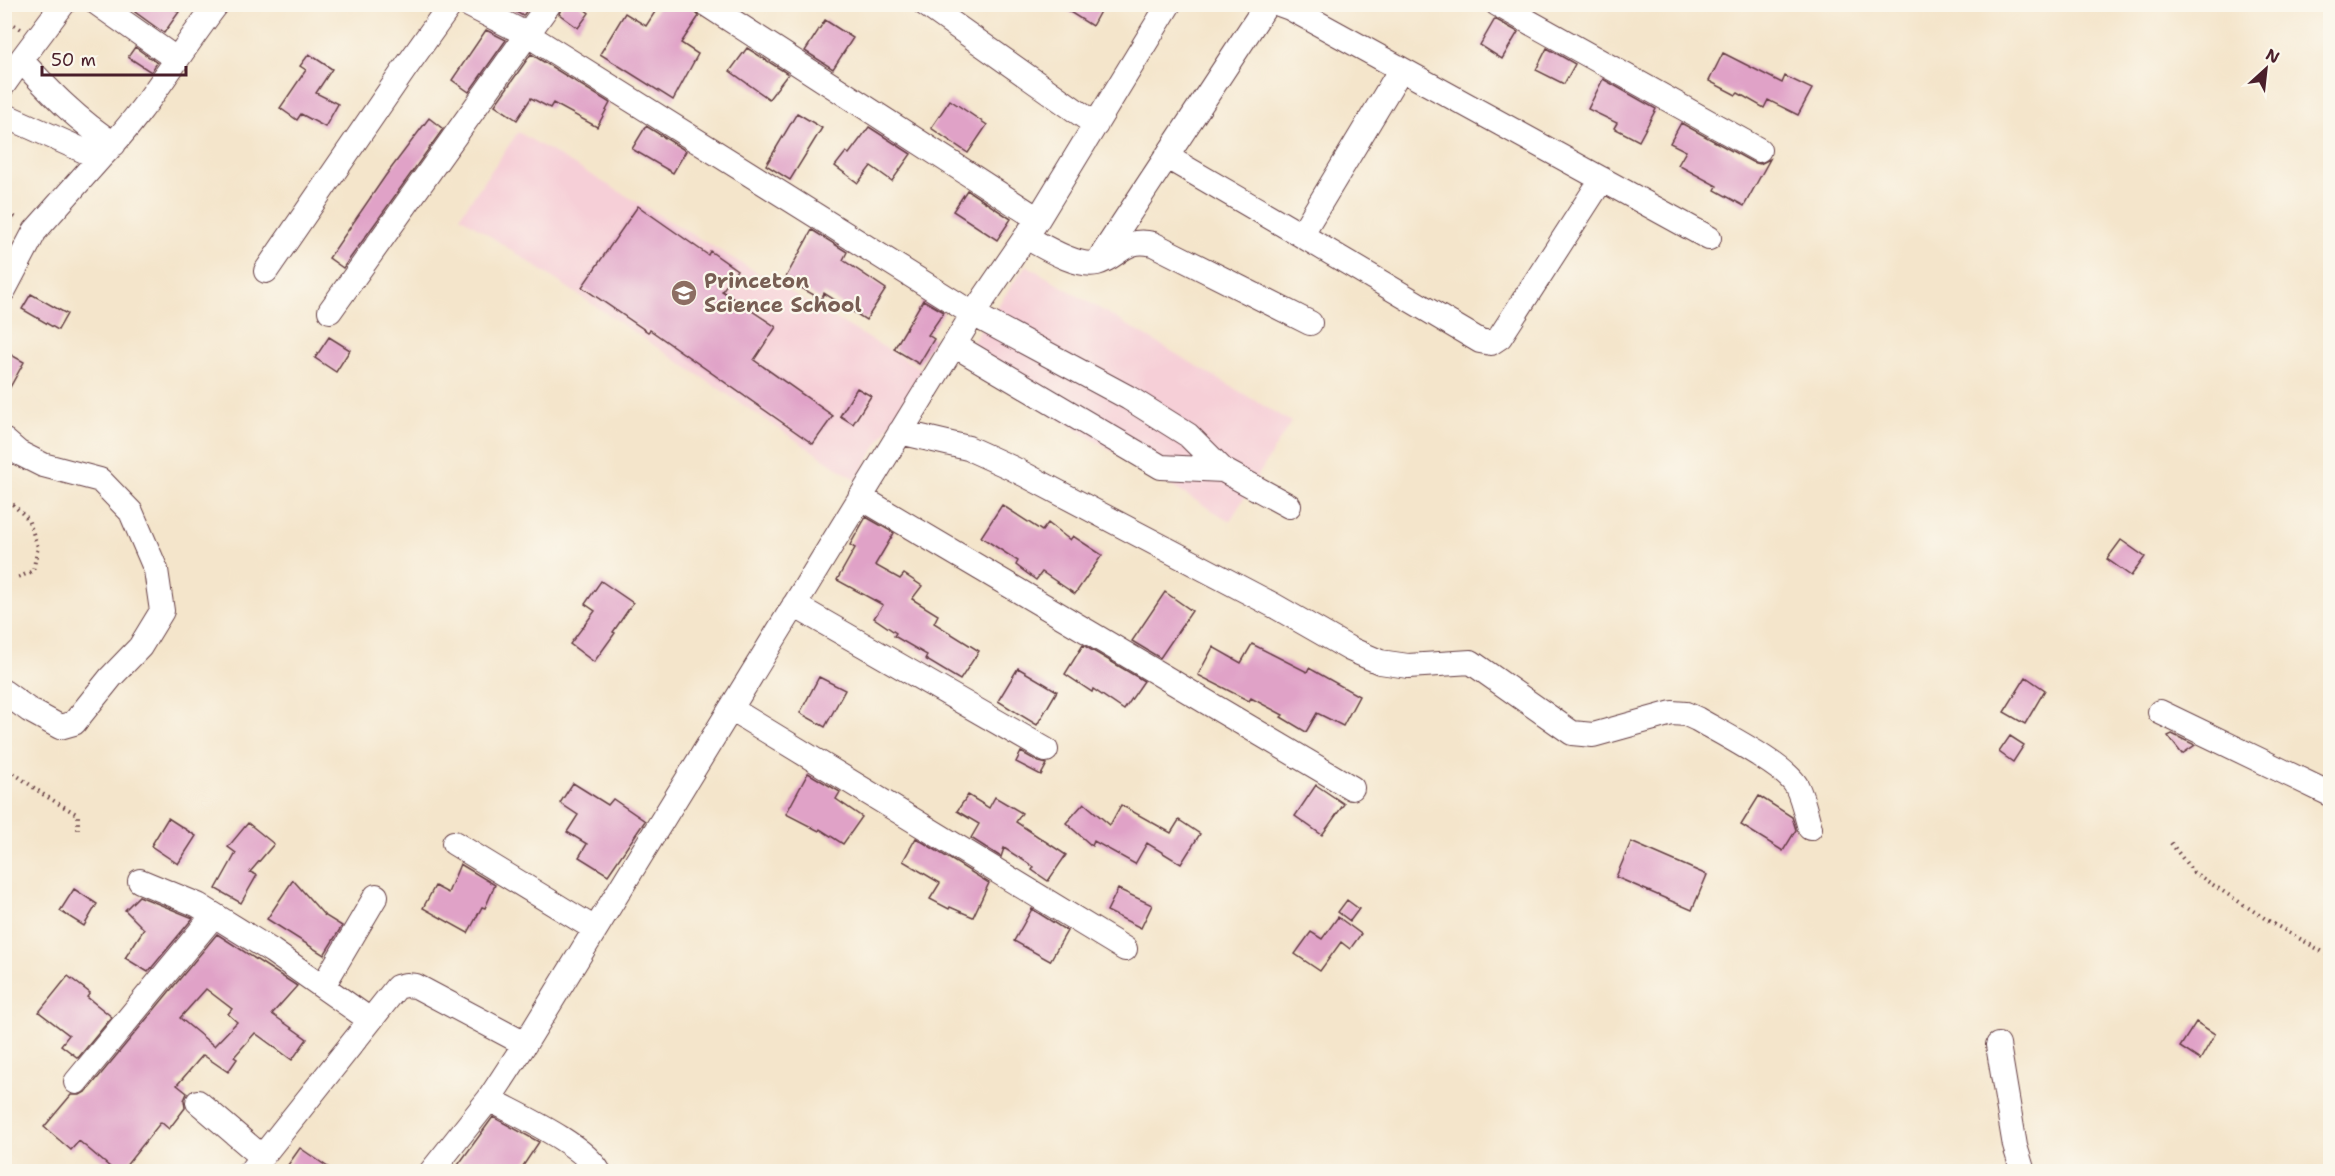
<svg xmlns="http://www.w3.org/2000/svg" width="2335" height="1176" font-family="'Shantell Sans',sans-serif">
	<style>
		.built { fill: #f6cfd7 }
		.building { fill: #e0a2c7; fill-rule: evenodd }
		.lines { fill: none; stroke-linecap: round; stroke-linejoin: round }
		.minor-casing { stroke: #643d43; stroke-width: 26 }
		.path { stroke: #643d43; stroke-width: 4; stroke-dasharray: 1.5 4.5; stroke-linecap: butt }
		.minor { stroke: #fff; stroke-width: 24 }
		.labels { text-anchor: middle; stroke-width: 4.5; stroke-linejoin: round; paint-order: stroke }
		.education-label { font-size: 21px; font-weight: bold; fill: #785e54; stroke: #fbf7ec; text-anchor: start }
	</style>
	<rect width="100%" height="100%" fill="#fbf7ec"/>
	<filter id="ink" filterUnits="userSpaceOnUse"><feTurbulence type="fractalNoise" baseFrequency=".0167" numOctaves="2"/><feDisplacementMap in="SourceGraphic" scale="12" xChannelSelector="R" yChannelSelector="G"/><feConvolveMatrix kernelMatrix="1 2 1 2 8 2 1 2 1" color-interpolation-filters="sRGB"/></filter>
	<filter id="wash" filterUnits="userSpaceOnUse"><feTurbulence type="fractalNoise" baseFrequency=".008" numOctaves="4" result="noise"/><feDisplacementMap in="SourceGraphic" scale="24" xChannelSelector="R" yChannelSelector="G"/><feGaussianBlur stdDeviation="1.35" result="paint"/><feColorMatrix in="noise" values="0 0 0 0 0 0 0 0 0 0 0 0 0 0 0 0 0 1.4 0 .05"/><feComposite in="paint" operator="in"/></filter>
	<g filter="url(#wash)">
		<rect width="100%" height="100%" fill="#f4e5cb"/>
		<path class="built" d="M 518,132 L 923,370 L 856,480 L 460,216 Z
			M 1026,265 L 1291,422 L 1230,521 L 960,360 Z"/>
		<g id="blocks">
			<path class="building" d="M 140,4 L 167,4 L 179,12 L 164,33 L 135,12 Z
				M 502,4 L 531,4 L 523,16 Z
				M 563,4 L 578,4 L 589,13 L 578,28 L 559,14 Z
				M 660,4 L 692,4 L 694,11 L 699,16 L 681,43 L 698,54 L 673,100 L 600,54 L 625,13 L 646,26 Z
				M 1057,4 L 1104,4 L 1092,26 Z
				M 1495,19 L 1518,32 L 1502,59 L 1480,45 Z
				M 825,20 L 853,38 L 833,69 L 805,51 Z
				M 486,30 L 506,40 L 469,92 L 452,80 Z
				M 135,47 L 157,63 L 151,72 L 128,57 Z
				M 747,48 L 788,74 L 769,99 L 730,71 Z
				M 1547,48 L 1575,64 L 1564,84 L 1536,70 Z
				M 1723,53 L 1782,83 L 1785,76 L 1812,89 L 1798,115 L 1768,100 L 1764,108 L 1738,93 L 1736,95 L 1709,81 Z
				M 309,54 L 332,69 L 316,93 L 338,104 L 325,127 L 301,114 L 297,120 L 280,108 L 306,70 L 300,66 Z
				M 531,54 L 610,103 L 597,127 L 553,103 L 550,108 L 531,98 L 517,120 L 495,105 Z
				M 1603,79 L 1656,109 L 1639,141 L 1614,128 L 1617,123 L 1588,109 Z
				M 950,100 L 987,125 L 968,153 L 931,128 Z
				M 797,113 L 822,128 L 790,180 L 766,165 Z
				M 429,118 L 443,129 L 343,268 L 329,258 L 386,175 Z
				M 1681,123 L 1752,162 L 1760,164 L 1770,159 L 1744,206 L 1715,190 L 1717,186 L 1678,165 L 1686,151 L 1670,143 Z
				M 646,126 L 686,151 L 673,173 L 632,149 Z
				M 869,127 L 911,154 L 892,181 L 871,166 L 858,183 L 835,166 L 846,152 L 849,154 Z
				M 967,190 L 1011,219 L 997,240 L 953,211 Z
				M 638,206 L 708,255 L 710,251 L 737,270 L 722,291 L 776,327 L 754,360 L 833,416 L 813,444 L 650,330 L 648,332 L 582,287 Z
				M 812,230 L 847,252 L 843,260 L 886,289 L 866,320 L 824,293 L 821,299 L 785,279 Z
				M 31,294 L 67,314 L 58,330 L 22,309 Z
				M 923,300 L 944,312 L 928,335 L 934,339 L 919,364 L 894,349 Z
				M 329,337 L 350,350 L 336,372 L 315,358 Z
				M 4,351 L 24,362 L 4,398 Z
				M 857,388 L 871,396 L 853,424 L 840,416 Z
				M 1002,505 L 1042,531 L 1048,523 L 1070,540 L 1073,536 L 1102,555 L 1075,594 L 1042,572 L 1036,580 L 1016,565 L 1018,561 L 981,537 Z
				M 866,517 L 894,533 L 875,565 L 900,579 L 904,574 L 922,586 L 912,599 L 938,615 L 934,623 L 979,651 L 960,680 L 925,659 L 927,655 L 894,636 L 896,633 L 874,618 L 883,605 L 837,580 L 855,548 L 850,545 Z
				M 2121,540 L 2145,557 L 2131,576 L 2107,559 Z
				M 601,581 L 633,603 L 613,632 L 615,633 L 594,662 L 570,644 L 595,611 L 585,604 Z
				M 1165,592 L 1192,611 L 1160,658 L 1132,641 Z
				M 1252,644 L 1307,672 L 1309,668 L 1359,696 L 1343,726 L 1317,713 L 1306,732 L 1281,717 L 1283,715 L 1251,698 L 1249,701 L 1198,675 L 1213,647 L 1241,663 Z
				M 1083,645 L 1144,681 L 1124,710 L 1093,689 L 1092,692 L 1065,674 Z
				M 1018,668 L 1057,691 L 1037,725 L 998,701 Z
				M 819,677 L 845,690 L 825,727 L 800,713 Z
				M 2026,677 L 2045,690 L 2025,724 L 2004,712 Z
				M 2172,734 L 2195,745 L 2182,754 L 2168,736 Z
				M 2010,736 L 2024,745 L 2013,762 L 1999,752 Z
				M 1021,752 L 1039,762 L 1047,764 L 1041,775 L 1016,762 Z
				M 808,773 L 840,792 L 836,799 L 862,817 L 843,844 L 820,829 L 819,831 L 786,814 Z
				M 573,783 L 608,805 L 613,799 L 645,821 L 608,875 L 579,857 L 587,844 L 567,832 L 578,815 L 560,803 Z
				M 1316,785 L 1344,804 L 1322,835 L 1295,816 Z
				M 968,795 L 989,808 L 995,797 L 1022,813 L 1016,822 L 1066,855 L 1048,881 L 1032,870 L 1034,867 L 1004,848 L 1001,857 L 971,838 L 979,824 L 957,811 Z
				M 1759,796 L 1792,817 L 1796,830 L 1783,851 L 1741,825 Z
				M 1084,803 L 1110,825 L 1121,805 L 1171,833 L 1179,820 L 1200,834 L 1181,864 L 1147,843 L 1135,864 L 1094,841 L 1092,846 L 1066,823 Z
				M 168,818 L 196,836 L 178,864 L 151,846 Z
				M 248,823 L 274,844 L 250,872 L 257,875 L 241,903 L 216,889 L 236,853 L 228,847 Z
				M 916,838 L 989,883 L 973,917 L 950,907 L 949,909 L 930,899 L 940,883 L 903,861 Z
				M 1631,842 L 1707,875 L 1692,910 L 1616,877 Z
				M 460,864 L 495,885 L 485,908 L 482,907 L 468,933 L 423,908 L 435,886 L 448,893 Z
				M 293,880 L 324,915 L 342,926 L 324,955 L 267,919 Z
				M 74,889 L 97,904 L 84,926 L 60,911 Z
				M 1118,889 L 1152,905 L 1141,928 L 1107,911 Z
				M 139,896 L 193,918 L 148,972 L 125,958 L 144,929 L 125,910 Z
				M 1347,900 L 1359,909 L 1350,921 L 1338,912 Z
				M 1032,909 L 1067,931 L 1050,961 L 1014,941 Z
				M 1338,917 L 1361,934 L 1350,949 L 1341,942 L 1320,971 L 1295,954 L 1311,932 L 1322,939 Z
				M 217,934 L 297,986 L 272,1014 L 307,1039 L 292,1060 L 255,1033 L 234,1057 L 237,1059 L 228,1072 L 203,1055 L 177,1085 L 187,1093 L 184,1100 L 185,1108 L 169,1129 L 161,1122 L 121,1172 L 116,1172 L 79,1141 L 71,1150 L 44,1127 L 71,1095 L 80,1095 L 87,1091 ZM 206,989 L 232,1009 L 228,1014 L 237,1022 L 214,1046 L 180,1018 Z
				M 68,976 L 90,993 L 87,997 L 112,1017 L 78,1058 L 61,1045 L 69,1035 L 39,1012 Z
				M 2196,1022 L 2215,1034 L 2200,1060 L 2180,1047 Z
				M 493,1117 L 539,1142 L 519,1172 L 453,1172 Z
				M 300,1148 L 335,1172 L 283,1172 Z"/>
		</g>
	</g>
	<g filter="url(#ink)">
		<use href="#blocks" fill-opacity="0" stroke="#643d43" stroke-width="1.5"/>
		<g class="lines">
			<g class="minor-casing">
				<path id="minor" d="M 63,4 L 21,60 C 50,92 78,121 114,144
					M 98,4 L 176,59
					M 467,4 L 528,35 L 973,314 L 1129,398 L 1188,435 L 1223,470 L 1289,506
					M 706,4 L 1038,219
					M 925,4 L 1096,125
					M 1279,4 L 1290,8 L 1709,238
					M 1497,4 L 1759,150
					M 1401,69 L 1301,235 L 1480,341 L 1491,343 L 1500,337 L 1602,179
					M 4,84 L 21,60
					M 4,115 L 100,158 C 146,112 177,55 217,4
					M 1167,157 L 1301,235
					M 1026,237 C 1043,246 1077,268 1097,263 C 1119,257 1124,237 1153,244 L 1310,323
					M 1100,258 L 1267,4
					M 266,271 L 404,70 L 451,4
					M 4,290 L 35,231 L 100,158
					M 330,311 L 549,4
					M 954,345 L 1161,467 L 1223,470
					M 900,432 L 968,448 L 1012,468 L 1273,605 L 1350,649 L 1380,662 L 1408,666 L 1471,662 L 1572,733 L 1593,735 L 1672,713 L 1686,714 L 1697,719 C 1719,732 1787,766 1797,787 C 1803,799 1806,815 1810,828
					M 4,440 L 19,453 L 43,465 L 100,480 L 131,512 L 156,570 L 162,611 L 140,647 L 111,677 L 74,723 L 60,727 L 29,710 L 4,692
					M 860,497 L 1352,788
					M 794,605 L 1046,750
					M 731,709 L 1125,949
					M 2160,712 L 2330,794
					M 454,843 L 595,929
					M 140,881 L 198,905 L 272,951 L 370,1020
					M 323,986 L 376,896
					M 1998,1045 L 2015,1146 L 2023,1172
					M 76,1082 L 214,915
					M 489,1099 C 520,1116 582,1143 599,1172
					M 198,1102 L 261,1156
					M 250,1172 L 397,987 L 406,985 L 416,986 L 525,1044
					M 431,1172 L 489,1099 L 525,1044 L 973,314 L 1038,219 L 1169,4"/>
			</g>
			<path class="path" d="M 4,19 L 21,29
				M 4,210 L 19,220
				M 4,496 L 28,519 L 38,547 L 33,571 L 17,578
				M 4,766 L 44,795 L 78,815 L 78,830
				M 2171,843 L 2193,872 L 2272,923 L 2330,956
				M 2326,1172 L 2330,1162"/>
			<use href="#minor" class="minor"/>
		</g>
	</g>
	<defs>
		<g id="school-disc" transform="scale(1.35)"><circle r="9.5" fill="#8d6e63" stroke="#fbf7ec"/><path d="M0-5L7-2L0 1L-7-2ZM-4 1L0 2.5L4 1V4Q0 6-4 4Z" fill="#fff"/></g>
	</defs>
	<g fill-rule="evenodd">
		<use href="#school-disc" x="684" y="293"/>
	</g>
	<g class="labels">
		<g class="education-label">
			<text x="704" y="288">Princeton<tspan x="704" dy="24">Science School</tspan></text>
		</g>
	</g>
	<rect width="2335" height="1176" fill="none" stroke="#fbf7ec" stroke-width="24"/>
	<g transform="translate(2266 69) rotate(27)" stroke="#fbf7ec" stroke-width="4.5" paint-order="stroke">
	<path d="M0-4.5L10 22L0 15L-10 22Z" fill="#4a1f2b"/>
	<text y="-9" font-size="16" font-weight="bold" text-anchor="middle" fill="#4a1f2b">N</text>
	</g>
	<path d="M42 66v9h144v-9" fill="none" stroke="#4a1f2b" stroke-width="3"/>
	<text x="51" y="66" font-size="18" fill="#4a1f2b" stroke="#fbf7ec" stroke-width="4.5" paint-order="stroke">50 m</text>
</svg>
